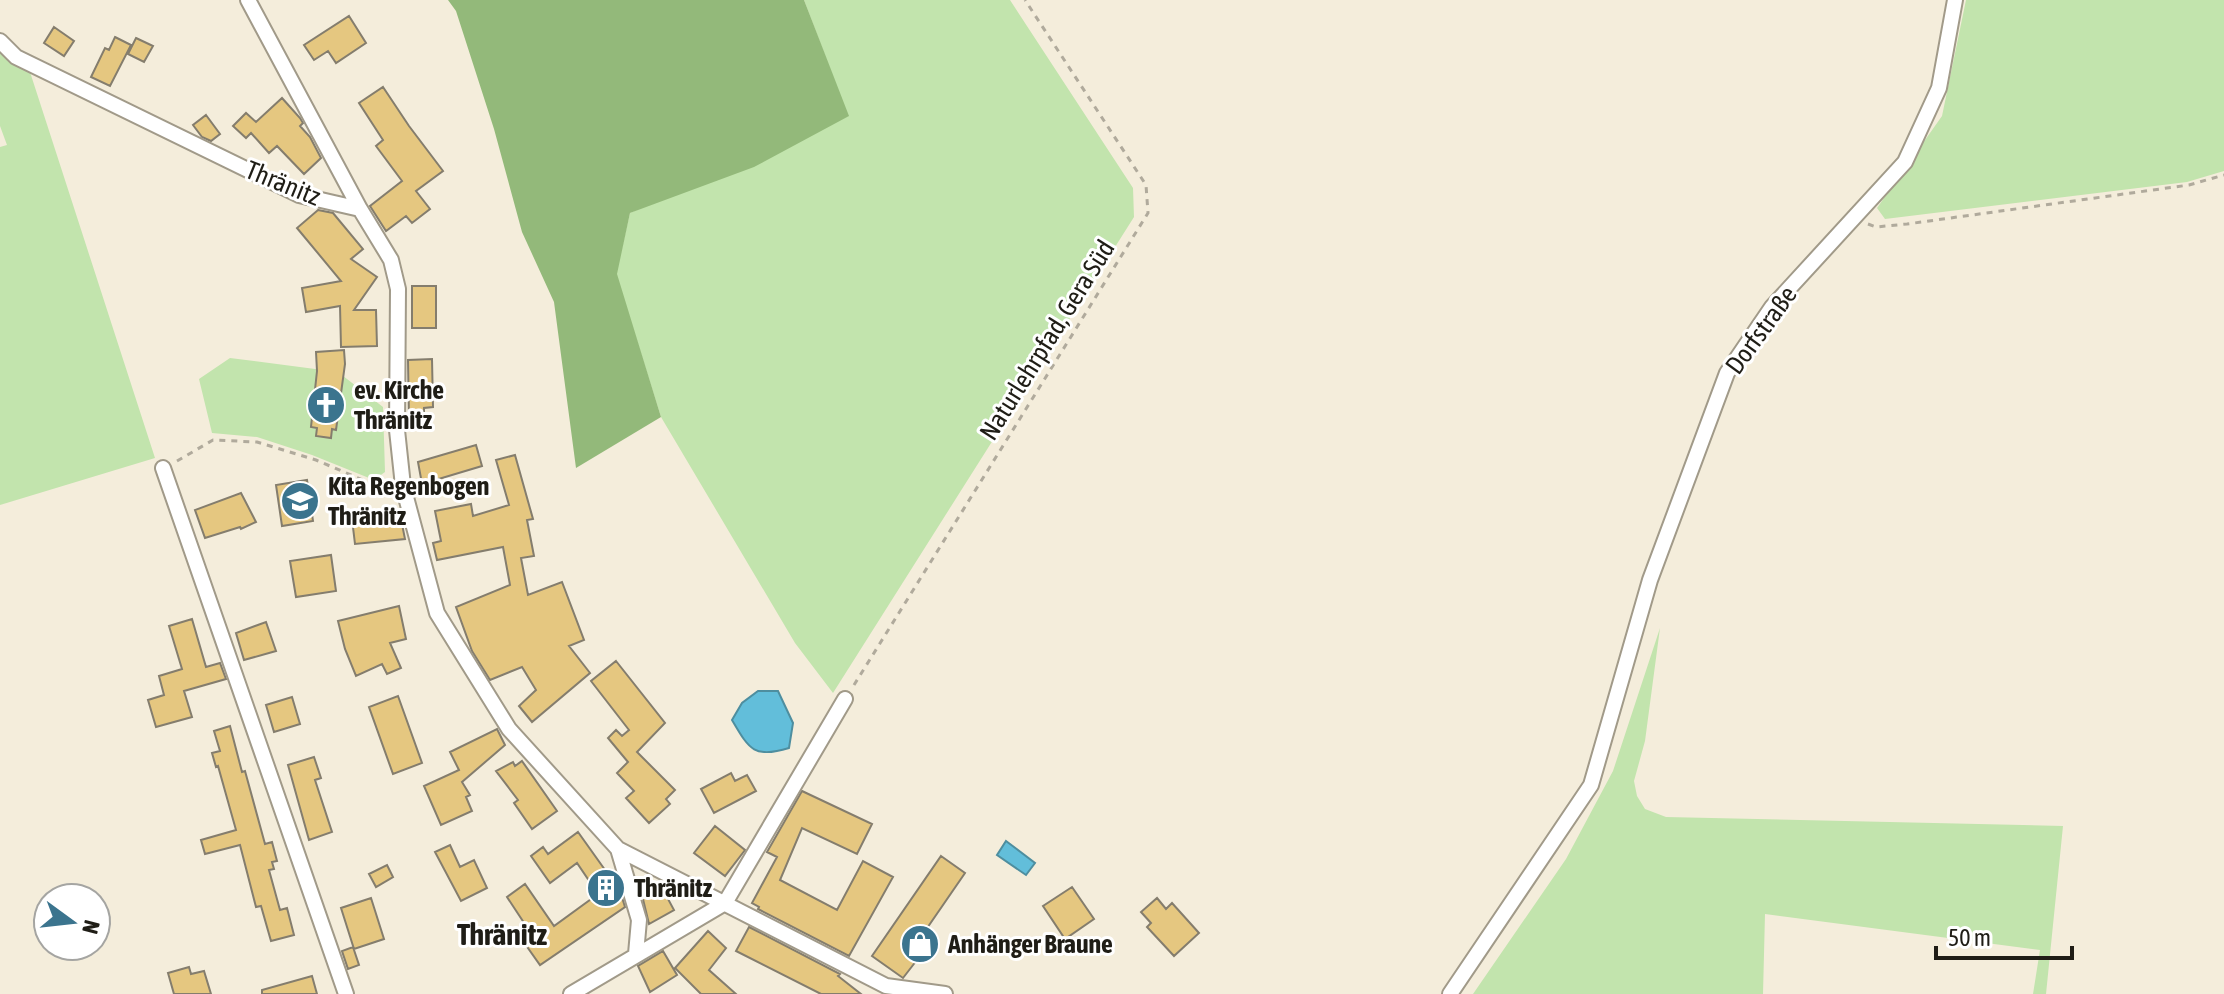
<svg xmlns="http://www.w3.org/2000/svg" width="2224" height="994" font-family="'Asap Condensed',sans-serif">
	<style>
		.green { fill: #c2e4ad }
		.forest { fill: #93b97a }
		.water { fill: #62beda; stroke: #4e8e9f; stroke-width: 2 }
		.building { fill: #e5c780; stroke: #847d6d; stroke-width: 2 }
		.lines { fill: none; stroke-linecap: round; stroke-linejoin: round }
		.street-casing { stroke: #a19a89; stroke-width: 18 }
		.path { stroke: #b0aa9c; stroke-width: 3; stroke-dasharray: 6 6; stroke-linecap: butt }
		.street { stroke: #fff; stroke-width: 14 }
		.labels { text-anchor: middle; stroke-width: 6; stroke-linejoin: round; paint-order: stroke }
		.street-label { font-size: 26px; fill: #1f1d16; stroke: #fff }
		.poi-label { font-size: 26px; font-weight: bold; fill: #1f1d16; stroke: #fff; text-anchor: start }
		.quarter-label { font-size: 30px; font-weight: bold; fill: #1f1d16; stroke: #fff }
	</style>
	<rect width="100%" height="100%" fill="#f4eddb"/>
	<path class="green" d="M 804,0 L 1010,0 L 1133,188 L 1134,217 L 833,693 L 795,643 L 661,417 L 616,274 L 630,213 L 848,116 Z
		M 1966,0 L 2224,0 L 2224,171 L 2187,182 L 1885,219 L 1877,208 L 1942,116 Z
		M 0,51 L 11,62 L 30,72 L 155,458 L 0,505 L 0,147 L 7,145 L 0,126 Z
		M 230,358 L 338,372 L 383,407 L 385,472 L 374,480 L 312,455 L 257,437 L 212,433 L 199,379 Z
		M 1660,628 L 1645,741 L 1634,781 L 1637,796 L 1645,809 L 1666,817 L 2063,826 L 2046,994 L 2033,994 L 2040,950 L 1765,914 L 1763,994 L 1473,994 L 1566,859 L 1613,771 Z"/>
	<path class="forest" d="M 448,0 L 804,0 L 849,116 L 754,167 L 630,213 L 617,274 L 661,417 L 576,468 L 554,302 L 522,232 L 494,129 L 456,11 Z"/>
	<path class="water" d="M 758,691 L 778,691 L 793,723 L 789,748 C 754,759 749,749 732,720 L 742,703 Z
		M 1006,841 L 1035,863 L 1026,875 L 997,855 Z"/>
	<path class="building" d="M 349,16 L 366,43 L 336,63 L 328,51 L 314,60 L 304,45 Z
		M 54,27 L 74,41 L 64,56 L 44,43 Z
		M 115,37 L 131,45 L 110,86 L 91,77 L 105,48 L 109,50 Z
		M 136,38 L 153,46 L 144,62 L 128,54 Z
		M 383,87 L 409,126 L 443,171 L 416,191 L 430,209 L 412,223 L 406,216 L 386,231 L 370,206 L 402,181 L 376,146 L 383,140 L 359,103 Z
		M 282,98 L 300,118 L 303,123 L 300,126 L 310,137 L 321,158 L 304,174 L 277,146 L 269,153 L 251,133 L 246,138 L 233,126 L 246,113 L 256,122 Z
		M 206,115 L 220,134 L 211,141 L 202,137 L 193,125 Z
		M 318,210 L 333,213 L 363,249 L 351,259 L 377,277 L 354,310 L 376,310 L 377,346 L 341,347 L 340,306 L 306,312 L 302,288 L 341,281 L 297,228 Z
		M 412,286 L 436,286 L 436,328 L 412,328 Z
		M 344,350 L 345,364 L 336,430 L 332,429 L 331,438 L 316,436 L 317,428 L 311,427 L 317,371 L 316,352 Z
		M 432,359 L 433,407 L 424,408 L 424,419 L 409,420 L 408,360 Z
		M 476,445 L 482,466 L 422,484 L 418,462 Z
		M 515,455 L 533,519 L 527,520 L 534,556 L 521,558 L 528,595 L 562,582 L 584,640 L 569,646 L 590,673 L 532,722 L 519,706 L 536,690 L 522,667 L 490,680 L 472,651 L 456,607 L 510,585 L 503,547 L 437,560 L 433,543 L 441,541 L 435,511 L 471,504 L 473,516 L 509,505 L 496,460 Z
		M 307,480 L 313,521 L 282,526 L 276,485 Z
		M 241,493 L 256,522 L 241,529 L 240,527 L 205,538 L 195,510 Z
		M 400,514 L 405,539 L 355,544 L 352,519 Z
		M 331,555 L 336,591 L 296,597 L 290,561 Z
		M 399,606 L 406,639 L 390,643 L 401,668 L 387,674 L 382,664 L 356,676 L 345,649 L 338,621 Z
		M 192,619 L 206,667 L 220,663 L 226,679 L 184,691 L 192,717 L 156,727 L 148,700 L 164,695 L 159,676 L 182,669 L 169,626 Z
		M 266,622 L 276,651 L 244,660 L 236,633 Z
		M 616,661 L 665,723 L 637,752 L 675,790 L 666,799 L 670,804 L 649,823 L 626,798 L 634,791 L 617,773 L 628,762 L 608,738 L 616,730 L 622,736 L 629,730 L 591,681 Z
		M 398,696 L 422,763 L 393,774 L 369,707 Z
		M 292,697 L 300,724 L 274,732 L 266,705 Z
		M 230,726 L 242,772 L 245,771 L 265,844 L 272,842 L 277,861 L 272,862 L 274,869 L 269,870 L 280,910 L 287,908 L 294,935 L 271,941 L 261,906 L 256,907 L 240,845 L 205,854 L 201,840 L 236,830 L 218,766 L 216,767 L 212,753 L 220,751 L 214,731 Z
		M 497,729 L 505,745 L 462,782 L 470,795 L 466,797 L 472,811 L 441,825 L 424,786 L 459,770 L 450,752 Z
		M 314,757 L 321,778 L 315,780 L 332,832 L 309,840 L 288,765 Z
		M 522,761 L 557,811 L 532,829 L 514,803 L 518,800 L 496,771 L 513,762 L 515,766 Z
		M 731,773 L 735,781 L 747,775 L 756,791 L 714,813 L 701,789 Z
		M 802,791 L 872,824 L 857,854 L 802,828 L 780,880 L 837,910 L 863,861 L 893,877 L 849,956 L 758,909 L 759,907 L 752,903 L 777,857 L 767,852 Z
		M 715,826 L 745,850 L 725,876 L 694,853 Z
		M 578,832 L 620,891 L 625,907 L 540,965 L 523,941 L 532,935 L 507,897 L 525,884 L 554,926 L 598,894 L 577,863 L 550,883 L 531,856 L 543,847 L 548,854 Z
		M 450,845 L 460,867 L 474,860 L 487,888 L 461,901 L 435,852 Z
		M 941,856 L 965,873 L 912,950 L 920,956 L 903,978 L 872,956 Z
		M 387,865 L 393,877 L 376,887 L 369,874 Z
		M 660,884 L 674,910 L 649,924 L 642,895 Z
		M 1072,887 L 1094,919 L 1065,939 L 1043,906 Z
		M 371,898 L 384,939 L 354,949 L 341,908 Z
		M 1157,898 L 1166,909 L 1172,903 L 1199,933 L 1174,956 L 1147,927 L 1151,923 L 1141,912 Z
		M 749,927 L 840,974 L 838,976 L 861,994 L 821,994 L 736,951 Z
		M 708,931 L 726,948 L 709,970 L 736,994 L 701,994 L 675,968 Z
		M 353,947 L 359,965 L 348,969 L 342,951 Z
		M 663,951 L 677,975 L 650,992 L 638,966 Z
		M 189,967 L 191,974 L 204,971 L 211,994 L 174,994 L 168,973 Z
		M 312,976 L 317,994 L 262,994 L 262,990 Z"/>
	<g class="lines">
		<g class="street-casing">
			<path id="street" d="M 248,0 L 360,209 L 391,260 L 398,289 L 397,430 L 403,486 L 437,613 L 509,729 L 618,849 L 886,986 L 945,994
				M 0,41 L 16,57 L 299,195 L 360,209
				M 163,468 L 346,994
				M 618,849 L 639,920 L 636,954
				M 571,994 L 725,903 L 845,699
				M 1450,994 L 1591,785 L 1650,580 L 1727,373 L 1772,307 L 1905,162 L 1939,88 L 1955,0"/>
		</g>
		<path class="path" d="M 1868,224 L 1876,227 L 1907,224 L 2189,185 L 2224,175
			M 177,461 L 213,440 L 257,442 L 316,460 L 372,484 L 388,485
			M 854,685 L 1148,213 L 1146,185 L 1025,0"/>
		<use href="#street" class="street"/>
	</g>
	<defs>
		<g id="church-disc" transform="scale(2)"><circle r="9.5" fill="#3b748e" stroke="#fff"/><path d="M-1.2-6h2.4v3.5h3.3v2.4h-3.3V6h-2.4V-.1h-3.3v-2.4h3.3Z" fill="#fff"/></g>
		<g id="school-disc" transform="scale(2)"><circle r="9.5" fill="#3b748e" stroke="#fff"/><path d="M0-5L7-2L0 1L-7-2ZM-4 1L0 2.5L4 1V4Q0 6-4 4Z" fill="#fff"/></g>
		<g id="building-disc" transform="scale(2)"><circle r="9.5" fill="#3b748e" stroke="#fff"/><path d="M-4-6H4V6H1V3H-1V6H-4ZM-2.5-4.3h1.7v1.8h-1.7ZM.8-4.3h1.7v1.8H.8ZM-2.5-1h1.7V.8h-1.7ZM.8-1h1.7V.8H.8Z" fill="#fff"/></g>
		<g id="shop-disc" transform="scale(2)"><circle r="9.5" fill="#3b748e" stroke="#fff"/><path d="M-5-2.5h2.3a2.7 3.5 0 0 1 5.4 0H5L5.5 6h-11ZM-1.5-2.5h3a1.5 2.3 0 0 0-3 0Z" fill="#fff"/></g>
	</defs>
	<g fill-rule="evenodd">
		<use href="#church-disc" x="326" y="405"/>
		<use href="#school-disc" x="300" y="501"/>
		<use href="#building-disc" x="606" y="888"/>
		<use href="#shop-disc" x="920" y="944"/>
	</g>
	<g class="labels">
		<g class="street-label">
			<text transform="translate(283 183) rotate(22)" y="9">Thränitz</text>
			<text transform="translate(1761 330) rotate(-54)" y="9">Dorfstraße</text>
			<text transform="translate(1047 340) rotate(-58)" y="9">Naturlehrpfad, Gera Süd</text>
		</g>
		<g class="poi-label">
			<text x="354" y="399">ev. Kirche<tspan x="354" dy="30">Thränitz</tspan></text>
			<text x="328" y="495">Kita Regenbogen<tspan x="328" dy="30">Thränitz</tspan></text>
			<text x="634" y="897">Thränitz</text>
			<text x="948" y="953">Anhänger Braune</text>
		</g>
		<g class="quarter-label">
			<text x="502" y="945">Thränitz</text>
		</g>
	</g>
	<g transform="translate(72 922) rotate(105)"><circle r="38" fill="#ffffff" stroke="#a5a5a2" stroke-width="2"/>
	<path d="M0-6L14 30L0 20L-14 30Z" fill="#3b748e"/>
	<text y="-12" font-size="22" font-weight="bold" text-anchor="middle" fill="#1f1d16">N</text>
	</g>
	<path d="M1936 946v12h136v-12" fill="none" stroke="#1f1d16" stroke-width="4"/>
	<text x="1948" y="946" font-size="24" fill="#1f1d16" stroke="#ffffff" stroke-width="6" paint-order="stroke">50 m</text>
</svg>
